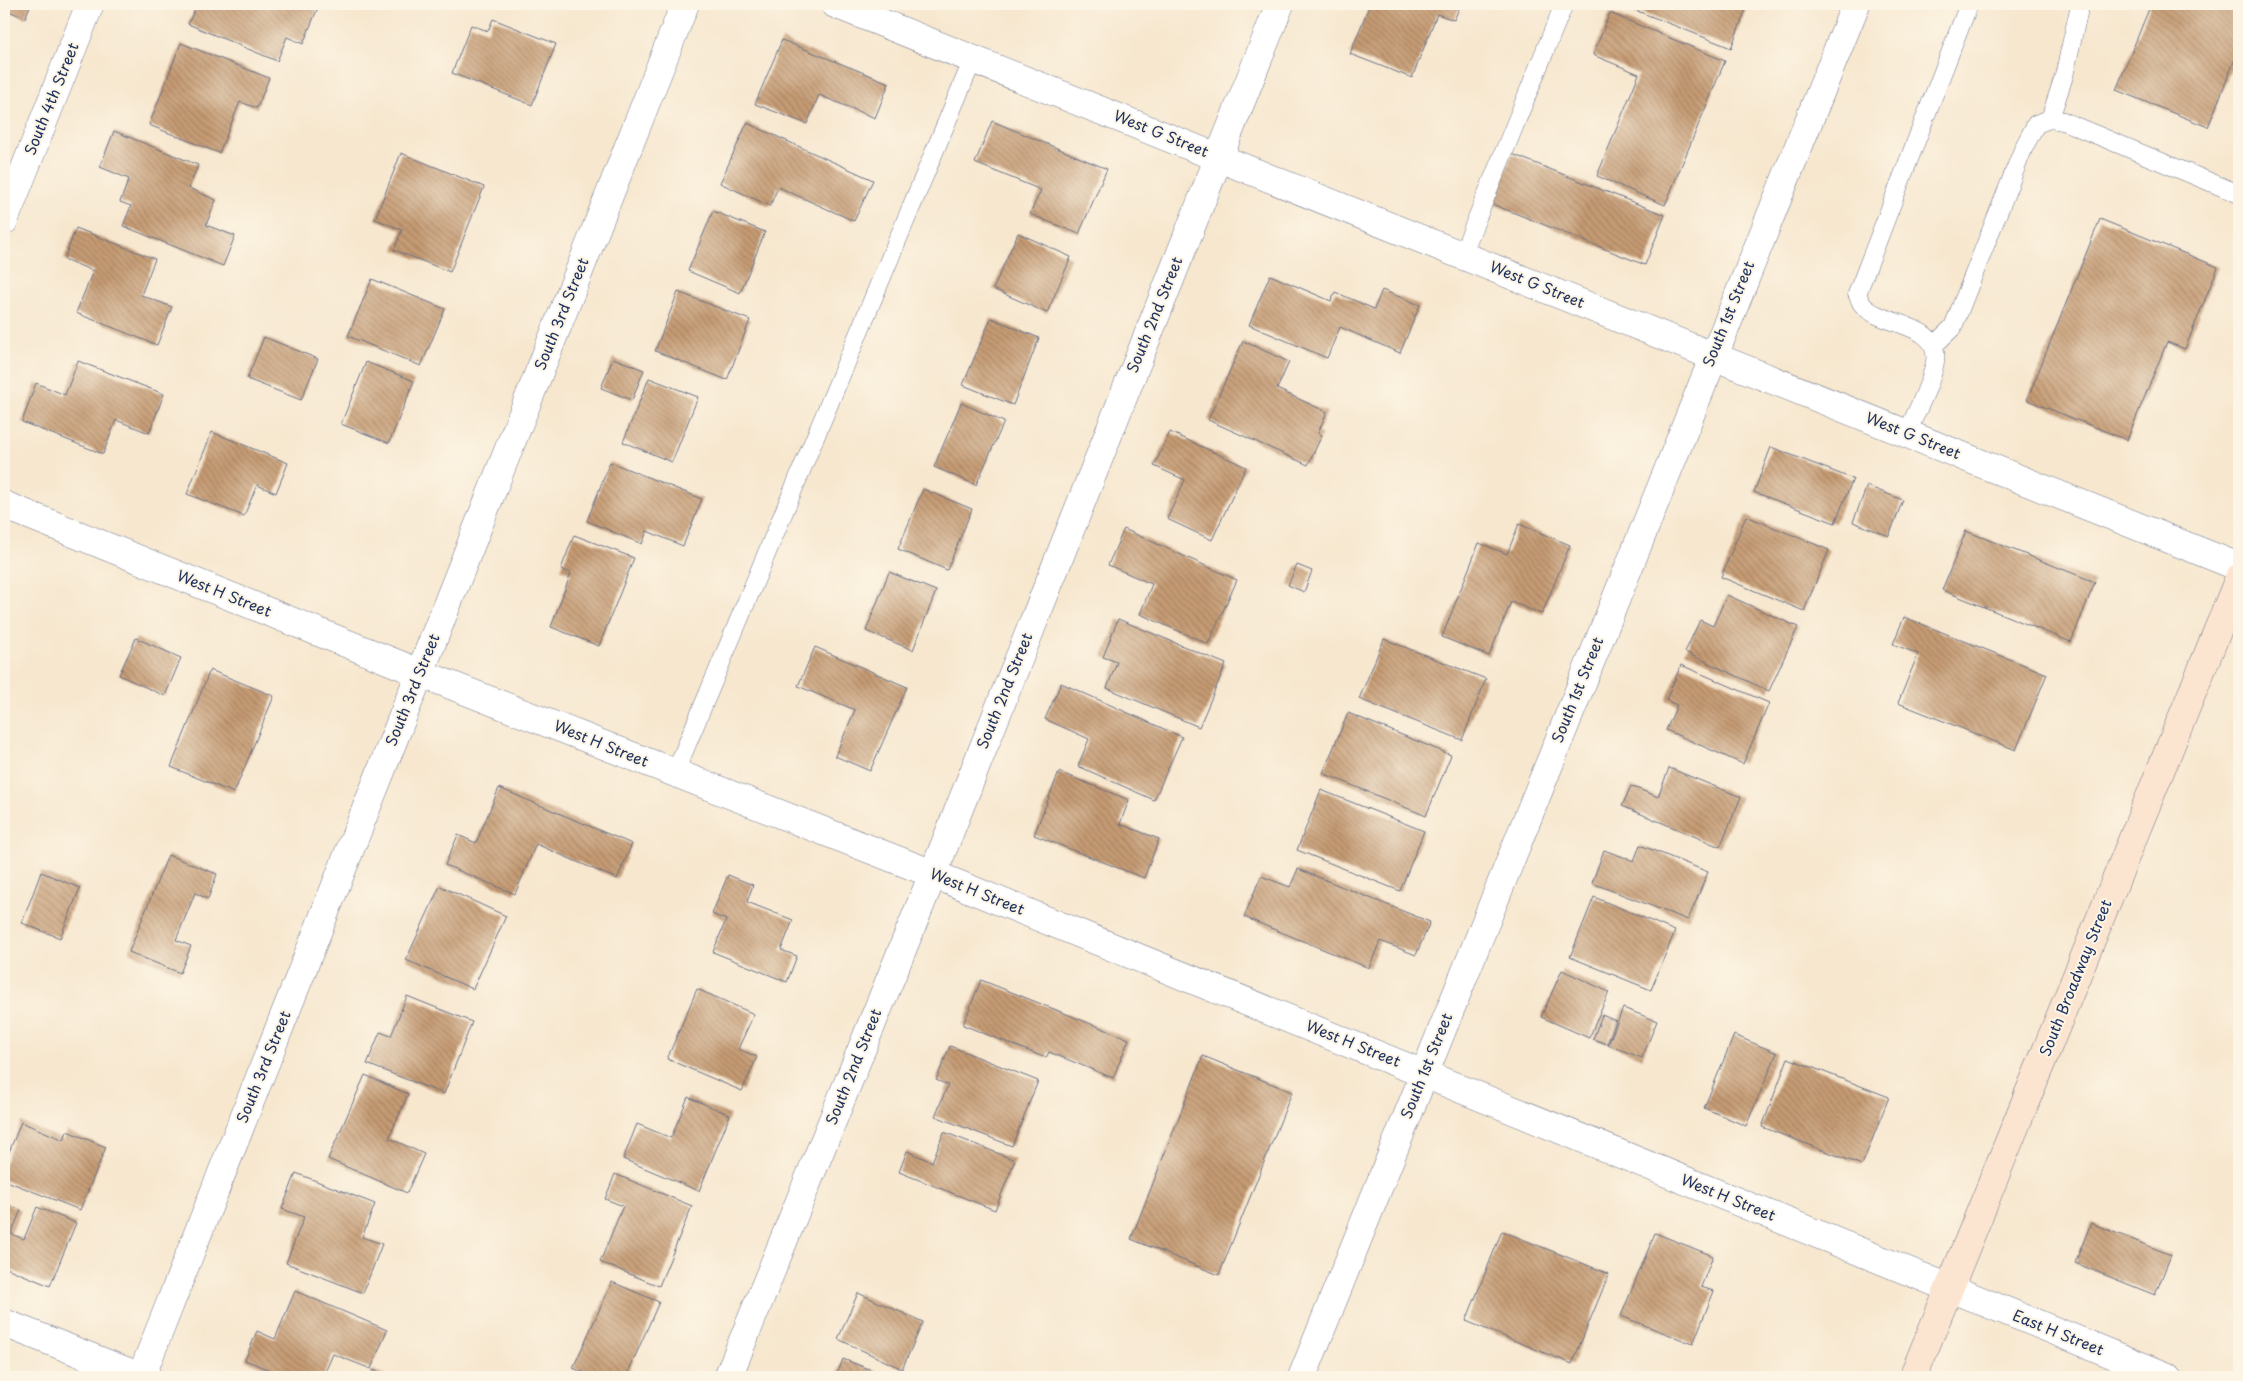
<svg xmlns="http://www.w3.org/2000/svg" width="2243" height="1381" font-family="'Playpen Sans',sans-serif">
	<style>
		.building { fill: url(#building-back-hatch) }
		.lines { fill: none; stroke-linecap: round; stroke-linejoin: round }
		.service-casing { stroke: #686f86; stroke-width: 19 }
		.minor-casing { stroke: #686f86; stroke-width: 29 }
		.secondary-casing { stroke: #686f86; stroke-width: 29 }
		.service { stroke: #fff; stroke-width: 18 }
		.minor { stroke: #fff; stroke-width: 28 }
		.secondary { stroke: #fce5d0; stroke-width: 28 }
		.labels { text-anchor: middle; stroke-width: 4; stroke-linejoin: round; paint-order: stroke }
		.street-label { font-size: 15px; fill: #1b2f5e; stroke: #fcf5e5 }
	</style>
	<defs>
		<pattern id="building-back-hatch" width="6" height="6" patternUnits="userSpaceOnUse" patternTransform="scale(1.25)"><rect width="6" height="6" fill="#c69b73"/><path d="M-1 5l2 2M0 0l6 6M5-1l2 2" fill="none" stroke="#a07f62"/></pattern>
	</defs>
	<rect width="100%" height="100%" fill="#fcf5e5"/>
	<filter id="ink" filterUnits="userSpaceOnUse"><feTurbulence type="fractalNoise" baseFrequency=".02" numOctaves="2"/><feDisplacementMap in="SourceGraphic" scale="10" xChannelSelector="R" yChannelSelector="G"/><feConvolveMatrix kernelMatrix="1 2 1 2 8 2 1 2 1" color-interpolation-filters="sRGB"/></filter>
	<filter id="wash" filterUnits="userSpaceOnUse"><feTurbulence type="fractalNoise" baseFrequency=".0096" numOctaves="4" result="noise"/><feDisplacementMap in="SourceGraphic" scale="20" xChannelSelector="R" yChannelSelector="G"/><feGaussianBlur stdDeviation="1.12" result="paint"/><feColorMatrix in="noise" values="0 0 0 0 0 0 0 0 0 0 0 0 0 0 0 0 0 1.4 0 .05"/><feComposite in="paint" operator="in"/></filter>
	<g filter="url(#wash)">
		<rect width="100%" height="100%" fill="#f7e7cf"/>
		<g id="blocks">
			<path class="building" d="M 4,4 L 31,4 L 25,18 L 4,9 Z
				M 197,4 L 315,4 L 319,5 L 303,44 L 287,37 L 277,61 L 188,24 Z
				M 1370,4 L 1461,4 L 1454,20 L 1437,14 L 1412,78 L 1350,54 Z
				M 1620,4 L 1748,4 L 1731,48 Z
				M 2151,4 L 2239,4 L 2239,49 L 2208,127 L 2116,90 Z
				M 1610,13 L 1725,61 L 1665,205 L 1597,176 L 1639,74 L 1593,55 Z
				M 493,19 L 556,44 L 532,105 L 452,73 L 471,25 L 488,31 Z
				M 782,40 L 889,83 L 875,118 L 819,95 L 807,124 L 755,104 Z
				M 181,43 L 269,78 L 257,108 L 240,102 L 219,153 L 149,125 Z
				M 992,121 L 1107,169 L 1079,234 L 1030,214 L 1041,190 L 975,163 Z
				M 747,123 L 873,180 L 854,221 L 778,187 L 770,206 L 720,183 Z
				M 114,131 L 198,165 L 189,188 L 216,200 L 206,225 L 235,236 L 223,266 L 123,226 L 131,206 L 120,202 L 129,179 L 100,167 Z
				M 401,153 L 484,187 L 450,272 L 394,250 L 402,230 L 375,219 Z
				M 1512,154 L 1665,215 L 1645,265 L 1492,204 Z
				M 713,211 L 765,232 L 740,293 L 688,271 Z
				M 2100,219 L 2218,267 L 2185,349 L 2167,342 L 2127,440 L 2027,400 Z
				M 76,228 L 155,259 L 141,295 L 172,307 L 157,345 L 76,313 L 93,271 L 64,259 Z
				M 1018,233 L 1071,257 L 1047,313 L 993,289 Z
				M 1270,275 L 1331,301 L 1335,292 L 1374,309 L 1382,290 L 1420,305 L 1400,353 L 1340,327 L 1327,358 L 1249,325 Z
				M 372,279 L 445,309 L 421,366 L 348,336 Z
				M 678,292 L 750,320 L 727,380 L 655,351 Z
				M 991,318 L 1039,338 L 1013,405 L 963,385 Z
				M 264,337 L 318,359 L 301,400 L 247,379 Z
				M 1243,341 L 1289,362 L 1277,389 L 1327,412 L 1318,433 L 1322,435 L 1308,465 L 1208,420 Z
				M 613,358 L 644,370 L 632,400 L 601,388 Z
				M 78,361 L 164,394 L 149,433 L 116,420 L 103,454 L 22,422 L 36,383 L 65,395 Z
				M 366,362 L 414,381 L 389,443 L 341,424 Z
				M 649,378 L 698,397 L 672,462 L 623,442 Z
				M 961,403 L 1004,422 L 976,485 L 934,467 Z
				M 212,432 L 288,463 L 276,493 L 257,485 L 244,516 L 187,494 Z
				M 1170,432 L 1246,467 L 1212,540 L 1167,519 L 1185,480 L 1154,466 Z
				M 1771,447 L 1853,479 L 1835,523 L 1754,492 Z
				M 610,462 L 702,499 L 683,546 L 647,531 L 642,544 L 587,521 Z
				M 1867,486 L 1903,500 L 1889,536 L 1853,522 Z
				M 923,489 L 972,509 L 947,570 L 898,549 Z
				M 1746,516 L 1829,550 L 1804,611 L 1721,577 Z
				M 1519,524 L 1570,545 L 1542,614 L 1511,602 L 1489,656 L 1442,637 L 1479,543 L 1507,554 Z
				M 1124,529 L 1237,580 L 1208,644 L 1140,614 L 1152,584 L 1108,565 Z
				M 1966,531 L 2095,582 L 2071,642 L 1942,590 Z
				M 574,535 L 634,558 L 599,646 L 551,627 L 571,573 L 561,569 Z
				M 1297,565 L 1312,571 L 1304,592 L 1288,585 Z
				M 889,572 L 936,591 L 913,650 L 866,631 Z
				M 1727,595 L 1798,627 L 1769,691 L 1685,652 L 1700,620 L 1713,626 Z
				M 1904,617 L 2047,674 L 2016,750 L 1898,703 L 1918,654 L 1893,644 Z
				M 1118,619 L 1226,664 L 1199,727 L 1107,688 L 1117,662 L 1103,657 Z
				M 136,638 L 181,658 L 165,696 L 119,675 Z
				M 1384,639 L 1486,679 L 1462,740 L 1359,699 Z
				M 815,647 L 907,687 L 870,771 L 835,756 L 855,710 L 798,686 Z
				M 1681,665 L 1769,703 L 1743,764 L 1666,730 L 1677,705 L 1666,700 Z
				M 210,670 L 274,696 L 234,793 L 171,767 Z
				M 1061,683 L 1182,737 L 1154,800 L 1078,766 L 1089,739 L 1045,719 Z
				M 1348,713 L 1451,755 L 1426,816 L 1323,773 Z
				M 1669,768 L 1741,797 L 1720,847 L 1622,806 L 1631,786 L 1658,797 Z
				M 1059,772 L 1129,800 L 1120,824 L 1159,839 L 1144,878 L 1034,835 Z
				M 499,788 L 632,844 L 617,879 L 536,844 L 515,894 L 445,865 L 458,835 L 476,843 Z
				M 1321,790 L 1424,831 L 1400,891 L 1297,850 Z
				M 1640,845 L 1708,872 L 1688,920 L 1592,883 L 1604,850 L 1634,861 Z
				M 168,855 L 217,874 L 208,899 L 195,893 L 176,940 L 191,946 L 180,973 L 129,952 Z
				M 1298,869 L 1430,922 L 1416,955 L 1380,941 L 1369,968 L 1244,917 L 1261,876 L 1290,887 Z
				M 41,872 L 80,888 L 60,938 L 22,923 Z
				M 728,875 L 753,885 L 747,902 L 793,920 L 781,950 L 797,956 L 787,982 L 713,952 L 726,920 L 712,914 Z
				M 440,886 L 506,916 L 473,989 L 406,960 Z
				M 1594,897 L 1675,931 L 1651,990 L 1570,957 Z
				M 1562,970 L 1609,992 L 1589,1038 L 1541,1017 Z
				M 981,980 L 1129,1039 L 1113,1078 L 1049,1052 L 1046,1058 L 963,1025 Z
				M 697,989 L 754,1014 L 738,1049 L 757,1057 L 742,1091 L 667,1059 Z
				M 407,996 L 472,1022 L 444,1094 L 367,1064 L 380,1032 L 391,1036 Z
				M 1623,1008 L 1657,1021 L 1642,1058 L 1608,1045 Z
				M 1602,1015 L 1616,1021 L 1607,1044 L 1593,1039 Z
				M 1734,1035 L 1777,1053 L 1746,1126 L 1704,1108 Z
				M 950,1046 L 1038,1081 L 1012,1146 L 935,1116 L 948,1085 L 936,1080 Z
				M 1203,1056 L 1292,1092 L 1219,1275 L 1131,1239 Z
				M 1788,1058 L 1889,1097 L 1862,1165 L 1762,1127 Z
				M 365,1075 L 408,1094 L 389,1138 L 424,1154 L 407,1193 L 328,1159 Z
				M 688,1097 L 730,1115 L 699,1191 L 623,1159 L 637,1124 L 671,1138 Z
				M 21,1122 L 64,1140 L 67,1131 L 106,1147 L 80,1210 L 4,1180 L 4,1165 Z
				M 944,1132 L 1015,1160 L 995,1210 L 899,1172 L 907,1151 L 932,1162 Z
				M 296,1173 L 375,1204 L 362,1237 L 382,1244 L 363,1293 L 286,1263 L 304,1217 L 282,1209 Z
				M 615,1174 L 692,1206 L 659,1286 L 600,1262 L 623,1206 L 605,1199 Z
				M 4,1203 L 21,1210 L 11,1234 L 24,1239 L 37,1207 L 76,1223 L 50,1286 L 4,1267 Z
				M 2091,1223 L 2171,1255 L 2155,1295 L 2075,1263 Z
				M 1502,1231 L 1609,1274 L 1572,1364 L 1466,1321 Z
				M 1655,1233 L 1713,1256 L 1701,1287 L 1714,1291 L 1693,1344 L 1621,1316 Z
				M 612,1282 L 659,1302 L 626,1377 L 594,1377 L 573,1368 Z
				M 295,1291 L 387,1330 L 371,1369 L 333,1354 L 323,1377 L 287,1377 L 245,1360 L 257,1331 L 275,1339 Z
				M 858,1293 L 923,1322 L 902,1369 L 838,1339 Z
				M 843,1359 L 890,1377 L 836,1377 Z
				M 373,1370 L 390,1377 L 370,1377 Z"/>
		</g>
	</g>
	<g filter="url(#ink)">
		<use href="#blocks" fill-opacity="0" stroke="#686f86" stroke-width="1"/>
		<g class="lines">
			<g class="service-casing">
				<path id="service" d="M 2050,119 L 2064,76 L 2079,9 L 2078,4
					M 1462,255 L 1564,4
					M 1933,346 L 1953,327 L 2024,147 L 2036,124 L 2050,119 L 2063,121 L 2239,194
					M 1907,434 C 1916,411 1931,386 1935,362 C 1941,321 1880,327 1862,304 C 1860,301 1859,297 1857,294 L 1969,4
					M 675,773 L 973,59"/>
			</g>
			<g class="minor-casing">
				<path id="minor" d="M 835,4 L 2239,567
					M 4,221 L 90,4
					M 4,505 L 420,673 L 933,874 L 2168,1377
					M 4,1323 L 141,1377
					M 141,1377 L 685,4
					M 728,1377 L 933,874 L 1280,4
					M 1302,1377 L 1856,4"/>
			</g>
			<g class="secondary-casing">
				<path id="secondary" d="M 1913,1377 L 2239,578"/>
			</g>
			<use href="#service" class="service"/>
			<use href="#minor" class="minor"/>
			<use href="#secondary" class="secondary"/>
		</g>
	</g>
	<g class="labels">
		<g class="street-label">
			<text transform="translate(52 99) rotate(-68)" y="5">South 4th Street</text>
			<text transform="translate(1161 134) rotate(22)" y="5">West G Street</text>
			<text transform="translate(1537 285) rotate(22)" y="5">West G Street</text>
			<text transform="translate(562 314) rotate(-68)" y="5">South 3rd Street</text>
			<text transform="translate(1729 314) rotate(-68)" y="5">South 1st Street</text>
			<text transform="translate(1155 315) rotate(-68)" y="5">South 2nd Street</text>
			<text transform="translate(1913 436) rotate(22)" y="5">West G Street</text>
			<text transform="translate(224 594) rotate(22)" y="5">West H Street</text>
			<text transform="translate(413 690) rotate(-68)" y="5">South 3rd Street</text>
			<text transform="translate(1578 690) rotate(-68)" y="5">South 1st Street</text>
			<text transform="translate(1005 691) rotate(-68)" y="5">South 2nd Street</text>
			<text transform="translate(601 744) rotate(22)" y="5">West H Street</text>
			<text transform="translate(977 892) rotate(22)" y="5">West H Street</text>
			<text transform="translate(2076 978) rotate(-68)" y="5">South Broadway Street</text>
			<text transform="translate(1353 1044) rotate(22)" y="5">West H Street</text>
			<text transform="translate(1427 1066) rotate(-68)" y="5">South 1st Street</text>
			<text transform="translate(264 1067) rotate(-68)" y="5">South 3rd Street</text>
			<text transform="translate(854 1067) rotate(-68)" y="5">South 2nd Street</text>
			<text transform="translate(1728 1198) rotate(22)" y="5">West H Street</text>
			<text transform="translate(2058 1333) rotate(22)" y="5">East H Street</text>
		</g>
	</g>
	<rect width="2243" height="1381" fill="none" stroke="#fcf5e5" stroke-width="20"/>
</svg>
